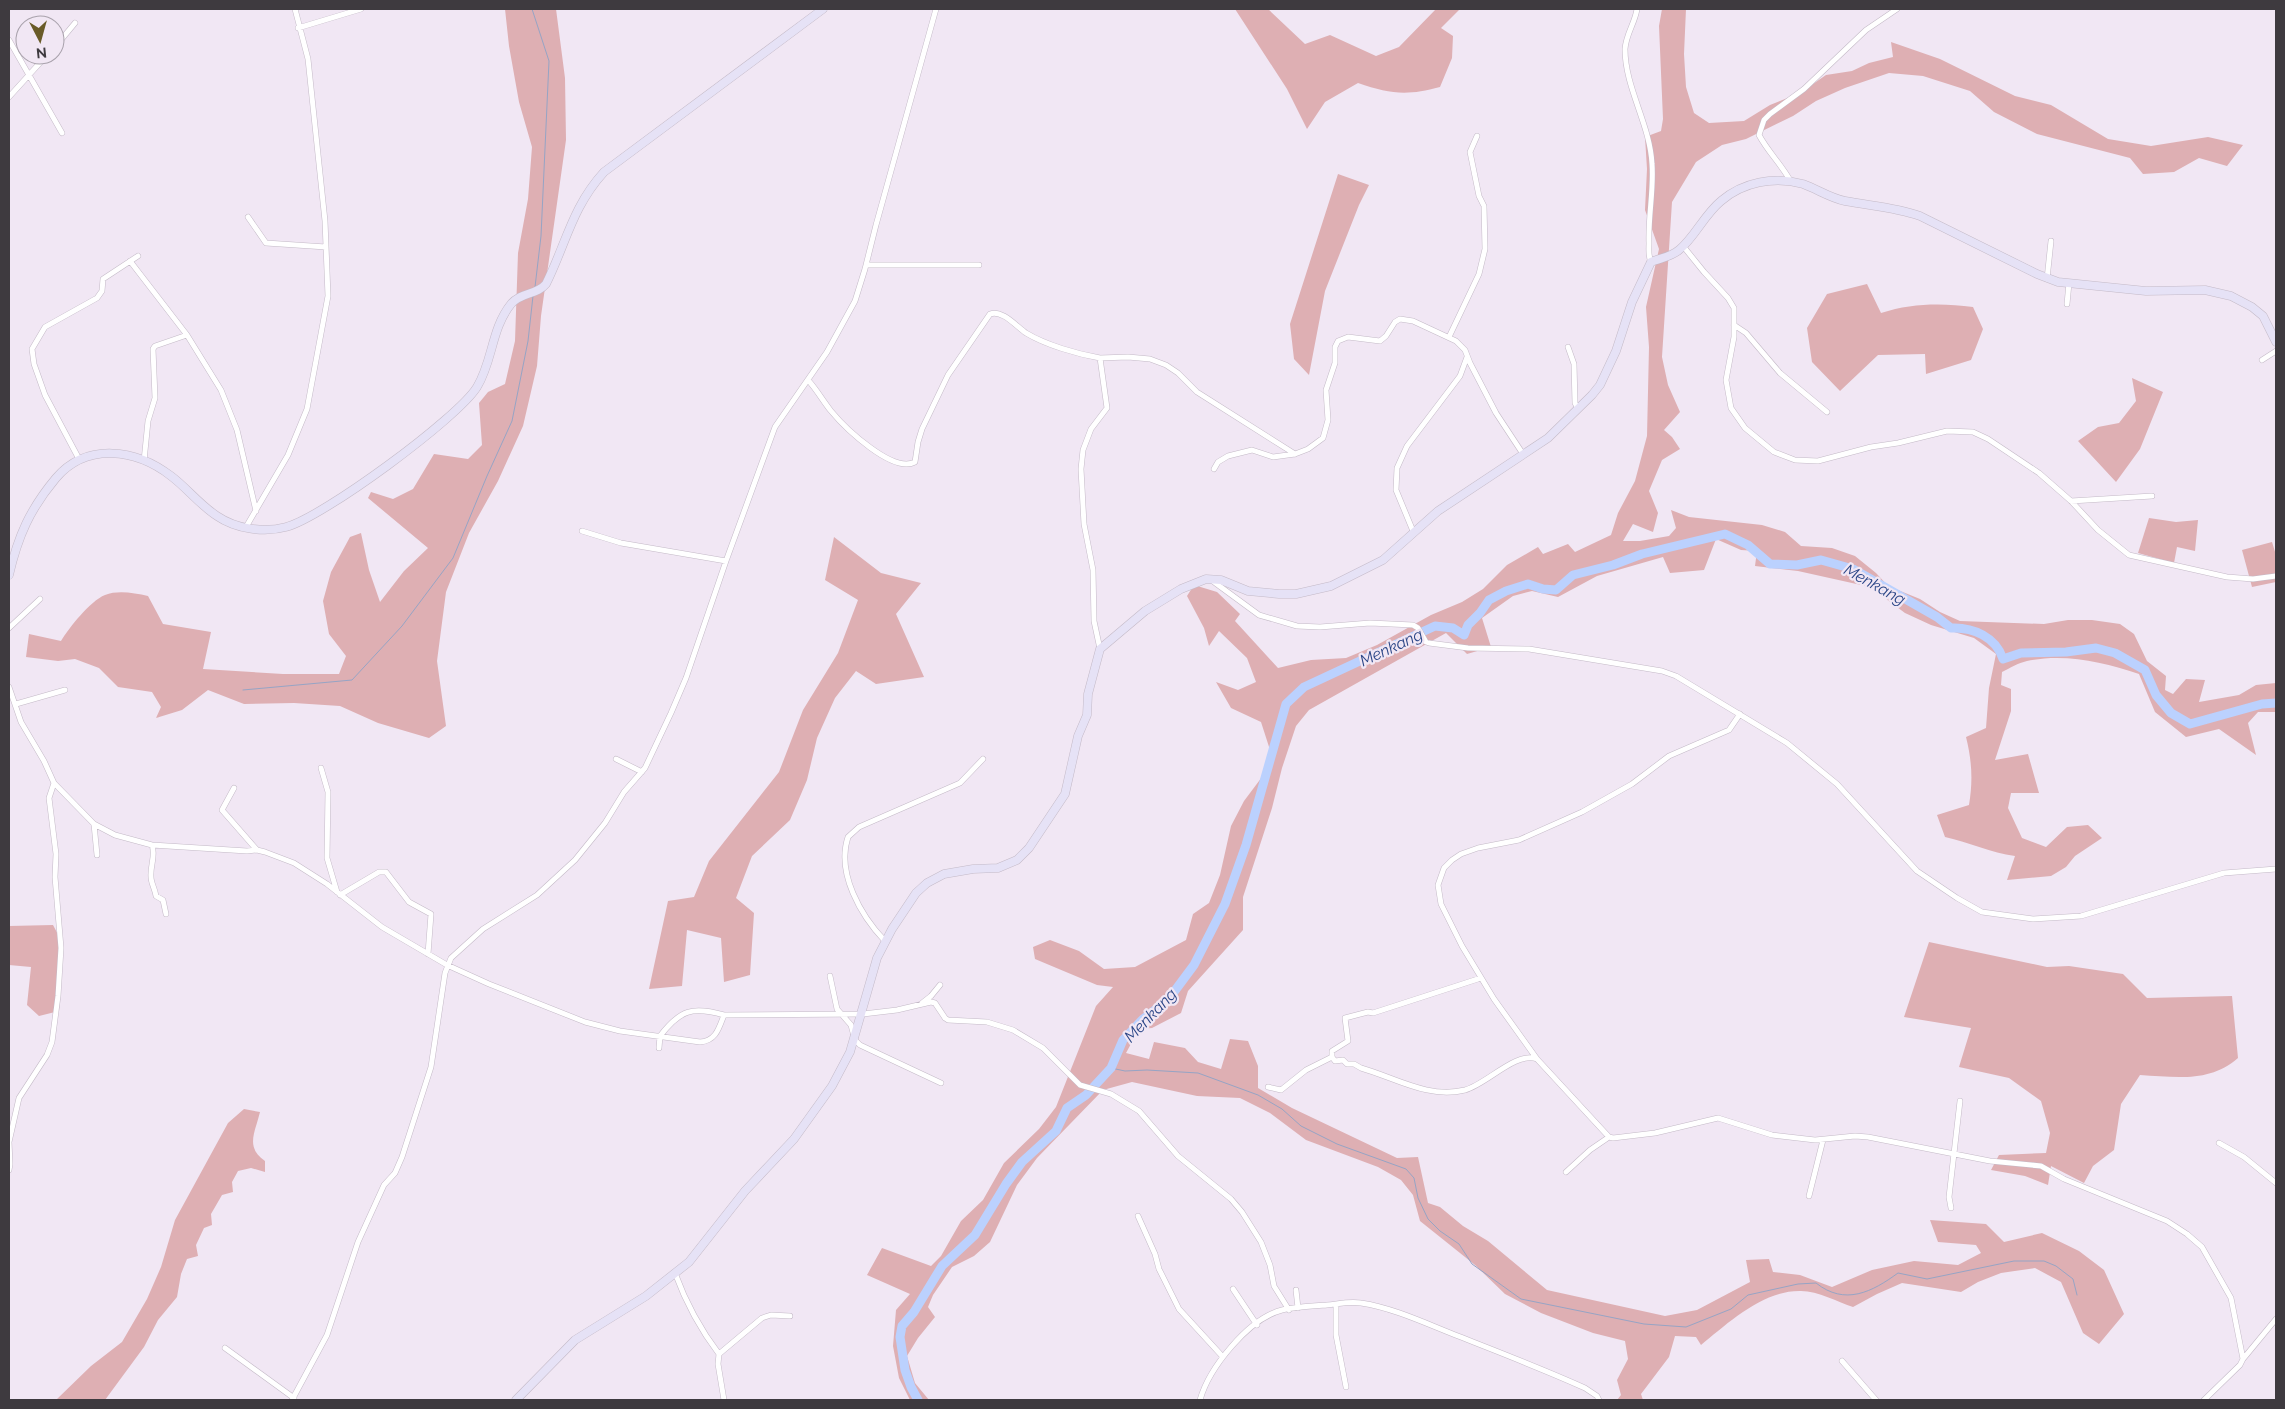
<svg xmlns="http://www.w3.org/2000/svg" width="2285" height="1409" font-family="Raleway,sans-serif">
	<style>
		.green { fill: #deafb3 }
		.lines { fill: none; stroke-linecap: round; stroke-linejoin: round }
		.stream { stroke: #96a4c5; stroke-width: 1 }
		.river { stroke: #bbd1fe; stroke-width: 9 }
		.street-casing { stroke: #c4bac7; stroke-width: 6 }
		.secondary-casing { stroke: #c4bac7; stroke-width: 9 }
		.street { stroke: #fff; stroke-width: 5 }
		.secondary { stroke: #e6e2f6; stroke-width: 8 }
		.labels { text-anchor: middle; stroke-width: 4.5; stroke-linejoin: round; paint-order: stroke }
		.water-label { font-size: 16px; font-style: italic; fill: #2b4687; stroke: #f1e7f4 }
	</style>
	<rect width="100%" height="100%" fill="#f1e7f4"/>
	<path class="green" d="M 505,9 L 556,9 L 565,78 L 566,140 L 541,316 L 537,366 L 523,426 L 498,481 L 469,533 L 446,592 L 437,661 L 446,726 L 429,738 L 378,723 L 340,706 L 294,703 L 244,704 L 208,690 L 182,710 L 156,718 L 161,707 L 152,692 L 118,687 L 99,668 L 75,659 L 58,661 L 26,657 L 29,634 L 61,641 C 69,628 90,601 105,595 C 118,590 134,593 148,596 L 163,624 L 211,632 L 203,669 L 283,674 L 339,674 L 346,656 L 329,634 L 323,601 L 331,572 L 350,537 L 361,533 L 369,570 L 380,602 L 404,571 L 428,548 L 368,498 L 371,492 L 393,499 L 413,489 L 434,454 L 468,459 L 482,445 L 479,403 L 488,392 L 505,384 L 515,341 L 518,253 L 528,199 L 532,147 L 519,102 L 509,46 Z
		M 1235,9 L 1268,9 L 1305,44 L 1330,35 L 1376,56 L 1399,47 L 1436,9 L 1460,9 L 1441,28 L 1453,36 L 1452,58 L 1440,87 C 1407,96 1390,94 1358,83 L 1325,102 L 1307,129 L 1287,89 Z
		M 1662,9 L 1686,9 L 1684,54 L 1686,87 L 1694,113 L 1709,123 L 1744,121 L 1770,105 L 1800,93 L 1826,75 L 1852,71 L 1869,63 L 1893,57 L 1891,42 L 1940,59 L 2015,96 L 2051,105 L 2108,139 L 2151,146 L 2208,137 L 2243,145 L 2227,166 L 2199,158 L 2174,172 L 2143,174 L 2130,158 L 2037,134 L 1994,112 L 1970,91 L 1923,76 L 1889,73 L 1845,88 L 1816,101 L 1793,116 L 1746,139 L 1722,145 L 1696,162 L 1672,202 L 1662,357 L 1668,385 L 1680,412 L 1664,430 L 1672,437 L 1680,449 L 1662,460 L 1649,491 L 1658,513 L 1653,532 L 1633,524 L 1623,541 L 1640,541 L 1669,536 L 1676,528 L 1671,510 L 1689,517 L 1762,525 L 1785,532 L 1801,546 L 1832,548 L 1855,556 L 1876,573 L 1888,586 L 1920,599 L 1940,612 L 1960,621 L 2044,624 L 2068,620 L 2092,620 L 2120,624 L 2134,634 L 2147,661 L 2166,676 L 2165,690 L 2173,694 L 2186,679 L 2205,680 L 2199,702 L 2239,695 L 2256,685 L 2276,683 L 2276,712 L 2258,712 L 2248,723 L 2256,755 L 2219,729 L 2186,737 L 2155,712 L 2139,674 C 2103,662 2065,653 2027,661 C 2018,663 2010,668 2002,672 L 2001,685 L 2011,689 L 2011,711 L 1995,760 L 2028,754 L 2039,793 L 2011,793 L 2008,808 L 2022,838 L 2046,847 L 2067,827 L 2088,825 L 2102,838 L 2075,856 L 2066,867 L 2051,876 L 2007,880 L 2015,856 C 1991,853 1969,842 1945,837 L 1937,815 L 1969,805 C 1973,781 1972,761 1966,737 L 1986,728 L 1989,688 L 1996,654 L 1974,638 L 1931,625 L 1905,613 L 1870,587 L 1798,571 L 1755,566 L 1757,551 L 1741,550 L 1716,539 L 1704,570 L 1670,573 L 1663,557 L 1597,576 L 1558,597 L 1532,591 L 1513,596 L 1482,618 L 1491,647 L 1467,654 L 1446,633 L 1309,710 L 1296,726 L 1282,768 L 1272,808 L 1243,897 L 1243,930 L 1188,991 L 1181,1013 L 1152,1028 L 1139,1029 L 1126,1053 L 1149,1059 L 1154,1042 L 1185,1048 L 1198,1062 L 1221,1069 L 1230,1039 L 1248,1041 L 1258,1066 L 1258,1088 L 1292,1108 L 1397,1158 L 1418,1157 L 1428,1203 L 1440,1207 L 1463,1226 L 1488,1241 L 1547,1290 L 1665,1316 L 1697,1310 L 1750,1282 L 1746,1260 L 1769,1259 L 1773,1272 L 1800,1275 L 1832,1287 L 1872,1270 L 1914,1261 L 1958,1265 L 1981,1253 L 1976,1245 L 1938,1242 L 1930,1220 L 1986,1224 L 2004,1242 L 2042,1233 L 2079,1251 L 2104,1270 L 2124,1314 L 2099,1344 L 2083,1333 L 2061,1282 L 2035,1268 L 2001,1273 L 1978,1282 L 1961,1292 L 1902,1283 L 1877,1294 L 1853,1307 C 1838,1302 1818,1291 1801,1291 C 1763,1290 1728,1323 1701,1345 L 1696,1337 L 1675,1336 L 1669,1357 L 1641,1394 L 1643,1400 L 1617,1400 L 1621,1395 L 1617,1380 L 1628,1359 L 1625,1341 L 1593,1333 L 1541,1313 L 1505,1294 L 1475,1265 L 1420,1221 L 1413,1195 L 1401,1180 L 1378,1167 L 1306,1140 L 1270,1113 L 1240,1098 L 1197,1096 L 1132,1082 L 1103,1090 L 1037,1158 L 1017,1185 L 990,1242 L 974,1256 L 952,1267 L 933,1295 L 928,1307 L 935,1317 L 918,1338 L 907,1356 L 915,1383 L 929,1400 L 910,1400 L 899,1378 L 893,1346 L 896,1310 L 910,1294 L 867,1275 L 882,1248 L 931,1266 L 941,1256 L 961,1221 L 983,1200 L 1004,1163 L 1039,1129 L 1056,1107 L 1096,1006 L 1113,987 L 1097,985 L 1035,959 L 1033,947 L 1050,940 L 1079,951 L 1104,969 L 1135,967 L 1186,940 L 1193,914 L 1209,903 L 1220,875 L 1231,826 L 1244,801 L 1265,773 L 1271,753 L 1261,722 L 1231,708 L 1216,682 L 1238,690 L 1256,682 L 1247,658 L 1219,631 L 1209,646 L 1204,628 L 1187,596 L 1194,585 L 1217,592 L 1240,614 L 1235,621 L 1278,668 L 1311,660 L 1346,658 L 1377,645 L 1431,615 L 1462,602 L 1483,589 L 1507,565 L 1538,547 L 1543,554 L 1568,544 L 1575,552 L 1611,535 L 1618,513 L 1635,481 L 1647,436 L 1649,347 L 1646,307 L 1659,249 L 1645,210 L 1647,169 L 1645,137 L 1661,131 L 1663,119 L 1659,26 Z
		M 1338,174 L 1369,185 L 1359,205 L 1325,291 L 1309,375 L 1294,359 L 1290,324 Z
		M 1867,284 L 1881,313 C 1912,303 1942,303 1973,307 L 1983,329 L 1971,360 L 1926,374 L 1925,354 L 1878,355 L 1840,391 L 1812,362 L 1807,328 L 1827,294 Z
		M 2132,378 L 2163,392 L 2140,449 L 2116,482 L 2078,441 L 2098,427 L 2119,423 L 2136,401 Z
		M 2149,518 L 2176,522 L 2198,520 L 2195,551 L 2177,547 L 2174,563 L 2138,553 Z
		M 834,537 L 881,573 L 921,583 L 896,614 L 924,677 L 876,684 L 856,671 L 835,698 L 817,738 L 807,780 L 790,820 L 752,856 L 736,898 L 754,913 L 750,975 L 724,982 L 721,938 L 687,930 L 682,986 L 649,989 L 668,901 L 694,897 L 709,861 L 779,772 L 803,710 L 838,653 L 858,600 L 825,580 Z
		M 2272,542 L 2276,555 L 2276,582 L 2252,587 L 2242,550 Z
		M 53,925 L 63,944 L 59,1011 L 39,1016 L 27,1005 L 31,967 L 9,965 L 9,926 Z
		M 1929,942 L 2047,967 L 2069,966 L 2123,974 L 2147,998 L 2232,996 L 2238,1058 C 2210,1083 2175,1077 2140,1075 L 2121,1104 L 2114,1150 L 2093,1166 L 2084,1183 L 2051,1166 L 2048,1185 L 2025,1176 L 1991,1170 L 1999,1155 L 2046,1153 L 2050,1133 L 2041,1101 L 2009,1078 L 1959,1067 L 1971,1028 L 1904,1017 Z
		M 244,1109 L 260,1112 C 255,1133 245,1147 265,1161 L 265,1172 L 251,1168 L 238,1171 L 232,1182 L 233,1192 L 222,1195 L 211,1214 L 212,1225 L 204,1228 L 196,1245 L 198,1256 L 187,1259 L 181,1274 L 177,1297 L 158,1320 L 144,1347 L 105,1400 L 56,1400 L 91,1366 L 122,1342 L 147,1299 L 161,1267 L 175,1220 L 228,1123 Z"/>
	<g class="lines">
		<path class="stream" d="M 532,9 L 549,61 L 541,236 L 535,287
			M 243,690 L 352,680 L 402,626 L 453,558 L 487,476 L 512,421 L 528,341 L 533,296
			M 1111,1068 L 1125,1071 L 1147,1070 L 1198,1073 L 1258,1095 L 1282,1109 L 1301,1126 L 1337,1144 L 1406,1169 L 1414,1178 L 1418,1198 L 1428,1219 L 1440,1231 L 1459,1244 L 1472,1264 L 1521,1299 L 1644,1324 L 1686,1327 L 1731,1309 L 1748,1295 L 1798,1284 L 1816,1283 C 1845,1306 1872,1292 1898,1273 L 1927,1279 L 2014,1261 L 2044,1261 L 2056,1266 L 2073,1279 L 2077,1295"/>
		<path class="river" d="M 918,1400 L 911,1387 L 905,1370 L 900,1337 L 902,1326 L 914,1312 L 942,1266 L 975,1235 L 1006,1184 L 1022,1162 L 1056,1131 L 1067,1108 L 1086,1095 L 1111,1068 L 1123,1040 L 1143,1019 L 1168,1000 L 1194,965 L 1225,904 L 1246,845 L 1286,704 L 1304,687 L 1435,626 L 1453,628 L 1464,635 L 1468,625 L 1480,613 L 1489,600 L 1506,591 L 1528,584 L 1543,589 L 1556,590 L 1573,575 L 1613,565 L 1642,554 L 1725,534 L 1748,545 L 1770,564 L 1797,565 L 1821,560 L 1853,569 L 1937,617 L 1951,628 C 1973,627 1996,637 2003,659 L 2021,653 L 2066,652 L 2096,648 L 2115,653 L 2145,670 L 2156,695 L 2171,713 L 2190,724 L 2262,704 L 2276,703"/>
		<g class="street-casing">
			<path id="street" d="M 1637,9 C 1635,23 1626,34 1625,49 C 1625,88 1650,124 1652,164 C 1654,190 1648,216 1649,243 C 1649,250 1648,256 1651,262
				M 298,28 L 361,9
				M 9,40 L 62,133
				M 55,47 L 75,23
				M 9,97 L 47,55
				M 1791,182 C 1782,165 1768,152 1759,135 L 1764,120 L 1770,114 L 1804,89 L 1866,30 L 1897,9
				M 248,217 L 266,243 L 326,247
				M 1683,246 L 1704,272 L 1728,298 L 1734,308 L 1734,337 L 1726,380 L 1731,408 L 1745,428 L 1774,452 L 1795,460 L 1818,461 L 1871,447 L 1898,443 L 1947,431 L 1973,432 L 1988,439 L 2039,473 L 2071,501 L 2098,530 L 2129,555 L 2227,577 L 2253,579 L 2276,576
				M 130,261 L 187,335 L 221,390 L 237,430 L 256,511
				M 866,265 L 979,265
				M 2047,279 L 2051,241
				M 2067,304 L 2069,283
				M 1734,325 L 1746,333 L 1780,373 L 1827,412
				M 1449,337 L 1479,274 L 1485,249 L 1484,206 L 1479,196 L 1470,152 L 1477,136
				M 1568,347 L 1574,364 L 1575,403 L 1578,409
				M 2262,360 L 2276,351
				M 808,380 C 817,390 823,401 831,411 C 845,428 893,474 915,462 L 918,442 L 922,429 L 948,375 L 990,314 C 1002,309 1017,327 1026,333 C 1046,345 1077,354 1100,358
				M 79,459 L 45,395 L 34,364 L 32,349 L 45,327 L 97,298 L 102,291 L 103,279 L 138,256
				M 144,461 L 148,421 L 155,398 L 153,349 L 155,346 L 187,335
				M 1214,469 L 1218,462 L 1228,456 L 1252,450 L 1273,457 L 1295,454 L 1308,449 L 1323,438 L 1328,420 L 1326,390 L 1335,363 L 1335,347 L 1338,341 L 1348,337 L 1380,341 L 1386,336 L 1395,322 L 1400,319 L 1413,321 L 1456,341 L 1465,350 L 1470,363 L 1496,413 L 1523,454
				M 2071,501 L 2152,496
				M 246,527 L 288,455 L 307,409 L 328,296 L 325,221 L 308,59 L 295,9
				M 582,531 L 621,543 L 726,561
				M 1413,531 L 1396,490 L 1397,468 L 1407,446 L 1460,376 L 1467,357
				M 1214,582 L 1259,615 L 1297,626 L 1320,627 L 1370,623 L 1413,625 L 1418,628 L 1426,642 L 1429,643 L 1468,648 L 1529,649 L 1662,671 L 1676,676 L 1787,743 L 1837,784 L 1917,871 L 1957,898 L 1982,912 L 2033,919 L 2081,916 L 2224,873 L 2276,869
				M 9,628 L 40,599
				M 1100,649 L 1094,621 L 1093,570 L 1084,524 L 1081,469 L 1083,450 L 1091,429 L 1107,408 L 1100,358 L 1128,357 L 1150,359 L 1166,365 L 1178,373 L 1197,392 L 1295,454
				M 9,687 L 21,722 L 44,761 L 54,783 L 94,824 L 115,835 L 152,845 L 247,851 L 257,850 L 265,852 L 294,863 L 327,884 L 382,927 L 447,965 L 489,984 L 585,1022 L 620,1031 L 700,1042 C 716,1041 719,1028 724,1015 L 863,1014 L 897,1010 L 931,1002 L 935,1003 L 945,1018 L 948,1020 L 987,1022 L 1013,1030 L 1043,1048 L 1080,1085 L 1111,1094 L 1139,1111 L 1178,1156 L 1231,1199 L 1242,1212 L 1261,1242 L 1270,1265 L 1274,1286 L 1289,1310
				M 16,704 L 65,690
				M 1740,714 L 1729,730 L 1669,756 L 1632,784 L 1582,812 L 1519,840 L 1478,848 L 1461,854 L 1452,860 L 1444,868 L 1438,885 L 1441,904 L 1462,946 L 1494,999 L 1537,1059 L 1609,1137 L 1613,1138 L 1655,1133 L 1718,1118 L 1772,1135 L 1815,1140 L 1855,1136 L 1868,1137 L 1990,1161 L 2041,1166 L 2064,1179 L 2167,1221 L 2187,1234 L 2202,1247 L 2231,1298 L 2243,1359 L 2240,1365 L 2204,1400
				M 616,759 L 642,772
				M 321,768 L 328,792 L 327,858 L 337,892
				M 234,788 L 222,810 L 257,850
				M 94,824 L 97,855
				M 152,845 C 156,856 150,865 151,877 C 151,883 155,889 156,896 L 163,900 L 166,914
				M 340,895 L 379,872 L 386,872 L 409,902 L 431,914 L 428,954
				M 885,941 C 861,916 836,873 848,837 L 859,827 L 960,783 L 983,759
				M 830,976 L 837,1009 L 851,1025 L 855,1040 L 860,1045 L 941,1083
				M 922,1003 L 931,996 L 940,985
				M 659,1048 L 660,1036 C 680,1010 692,1006 724,1015
				M 1332,1057 L 1332,1051 L 1348,1041 L 1345,1018 L 1368,1012 L 1373,1013 L 1481,978
				M 1268,1087 L 1281,1090 L 1306,1070 L 1332,1057 L 1335,1061 L 1343,1060 L 1347,1064 L 1354,1064 L 1361,1068 C 1396,1078 1428,1099 1465,1090 C 1487,1084 1516,1051 1537,1059
				M 2219,1143 L 2244,1157 L 2276,1183
				M 9,1170 L 10,1164 L 9,1142 L 19,1098 L 47,1055 L 52,1042 L 58,996 L 61,948 L 55,877 L 56,854 L 49,798 L 54,783
				M 1566,1172 L 1590,1150 L 1609,1137
				M 1809,1196 L 1823,1140
				M 1951,1208 L 1949,1197 L 1960,1101
				M 1138,1216 L 1155,1254 L 1159,1269 L 1179,1309 L 1223,1357
				M 675,1273 C 686,1303 700,1329 719,1354 L 718,1364 L 724,1400
				M 1233,1289 L 1257,1325
				M 1296,1290 L 1298,1308
				M 1336,1304 L 1336,1335 L 1346,1387
				M 225,1348 L 294,1398
				M 719,1354 L 762,1318 L 771,1315 L 790,1316
				M 2243,1359 L 2276,1319
				M 1842,1361 L 1876,1400
				M 292,1400 L 327,1335 L 358,1242 L 384,1185 L 395,1173 L 402,1157 L 431,1067 L 445,973 L 451,958 L 483,929 L 537,895 L 575,860 L 605,823 L 624,792 L 645,768 L 671,713 L 686,678 L 726,561 L 775,427 L 827,352 L 855,301 L 865,269 L 876,225 L 936,9
				M 1200,1400 C 1209,1368 1248,1319 1282,1310 C 1295,1307 1313,1306 1327,1305 C 1338,1304 1350,1301 1361,1303 C 1394,1308 1427,1324 1458,1336 C 1501,1353 1543,1369 1585,1388 L 1597,1396 L 1599,1400"/>
		</g>
		<g class="secondary-casing">
			<path id="secondary" d="M 9,575 C 18,536 30,509 56,478 C 87,442 136,449 171,476 C 187,488 200,505 217,516 C 236,529 264,533 286,527 C 322,518 458,418 477,387 C 493,361 491,329 511,304 C 521,292 537,295 546,284 C 566,244 572,207 604,172 L 823,9
				M 516,1400 L 575,1340 L 646,1296 L 689,1262 L 745,1191 L 794,1139 L 832,1086 L 850,1052 L 877,958 L 892,929 L 916,893 L 927,883 L 944,874 L 973,869 L 998,868 L 1017,860 L 1029,848 L 1065,794 L 1078,736 L 1087,715 L 1088,694 L 1100,649 L 1145,611 L 1181,589 L 1206,579 L 1221,580 L 1248,591 L 1279,594 L 1296,594 L 1331,586 L 1383,560 L 1438,511 L 1548,438 L 1592,395 L 1600,385 L 1616,351 L 1632,302 L 1651,262 C 1660,258 1671,257 1679,250 C 1695,237 1704,215 1721,201 C 1743,182 1774,176 1803,184 C 1817,189 1830,198 1845,201 C 1871,206 1895,207 1920,216 L 2037,274 L 2058,282 L 2146,291 L 2205,290 L 2231,296 L 2252,307 L 2263,316 L 2276,342"/>
		</g>
		<use href="#street" class="street"/>
		<use href="#secondary" class="secondary"/>
	</g>
	<g class="labels">
		<g class="water-label">
			<text transform="translate(1875 584) rotate(29)" y="6">Menkang</text>
			<text transform="translate(1391 647) rotate(-25)" y="6">Menkang</text>
			<text transform="translate(1150 1015) rotate(-46)" y="6">Menkang</text>
		</g>
	</g>
	<rect width="2285" height="1409" fill="none" stroke="#3e3a3f" stroke-width="20"/>
	<g transform="translate(40 40) rotate(174)"><circle r="24" fill="#f1e7f4" stroke="#a9a2ac"/>
	<path d="M0-4L9 19L0 12L-9 19Z" fill="#695b28"/>
	<text y="-8" font-size="14" font-weight="bold" text-anchor="middle" fill="#3e3a3f">N</text>
	</g>
</svg>
